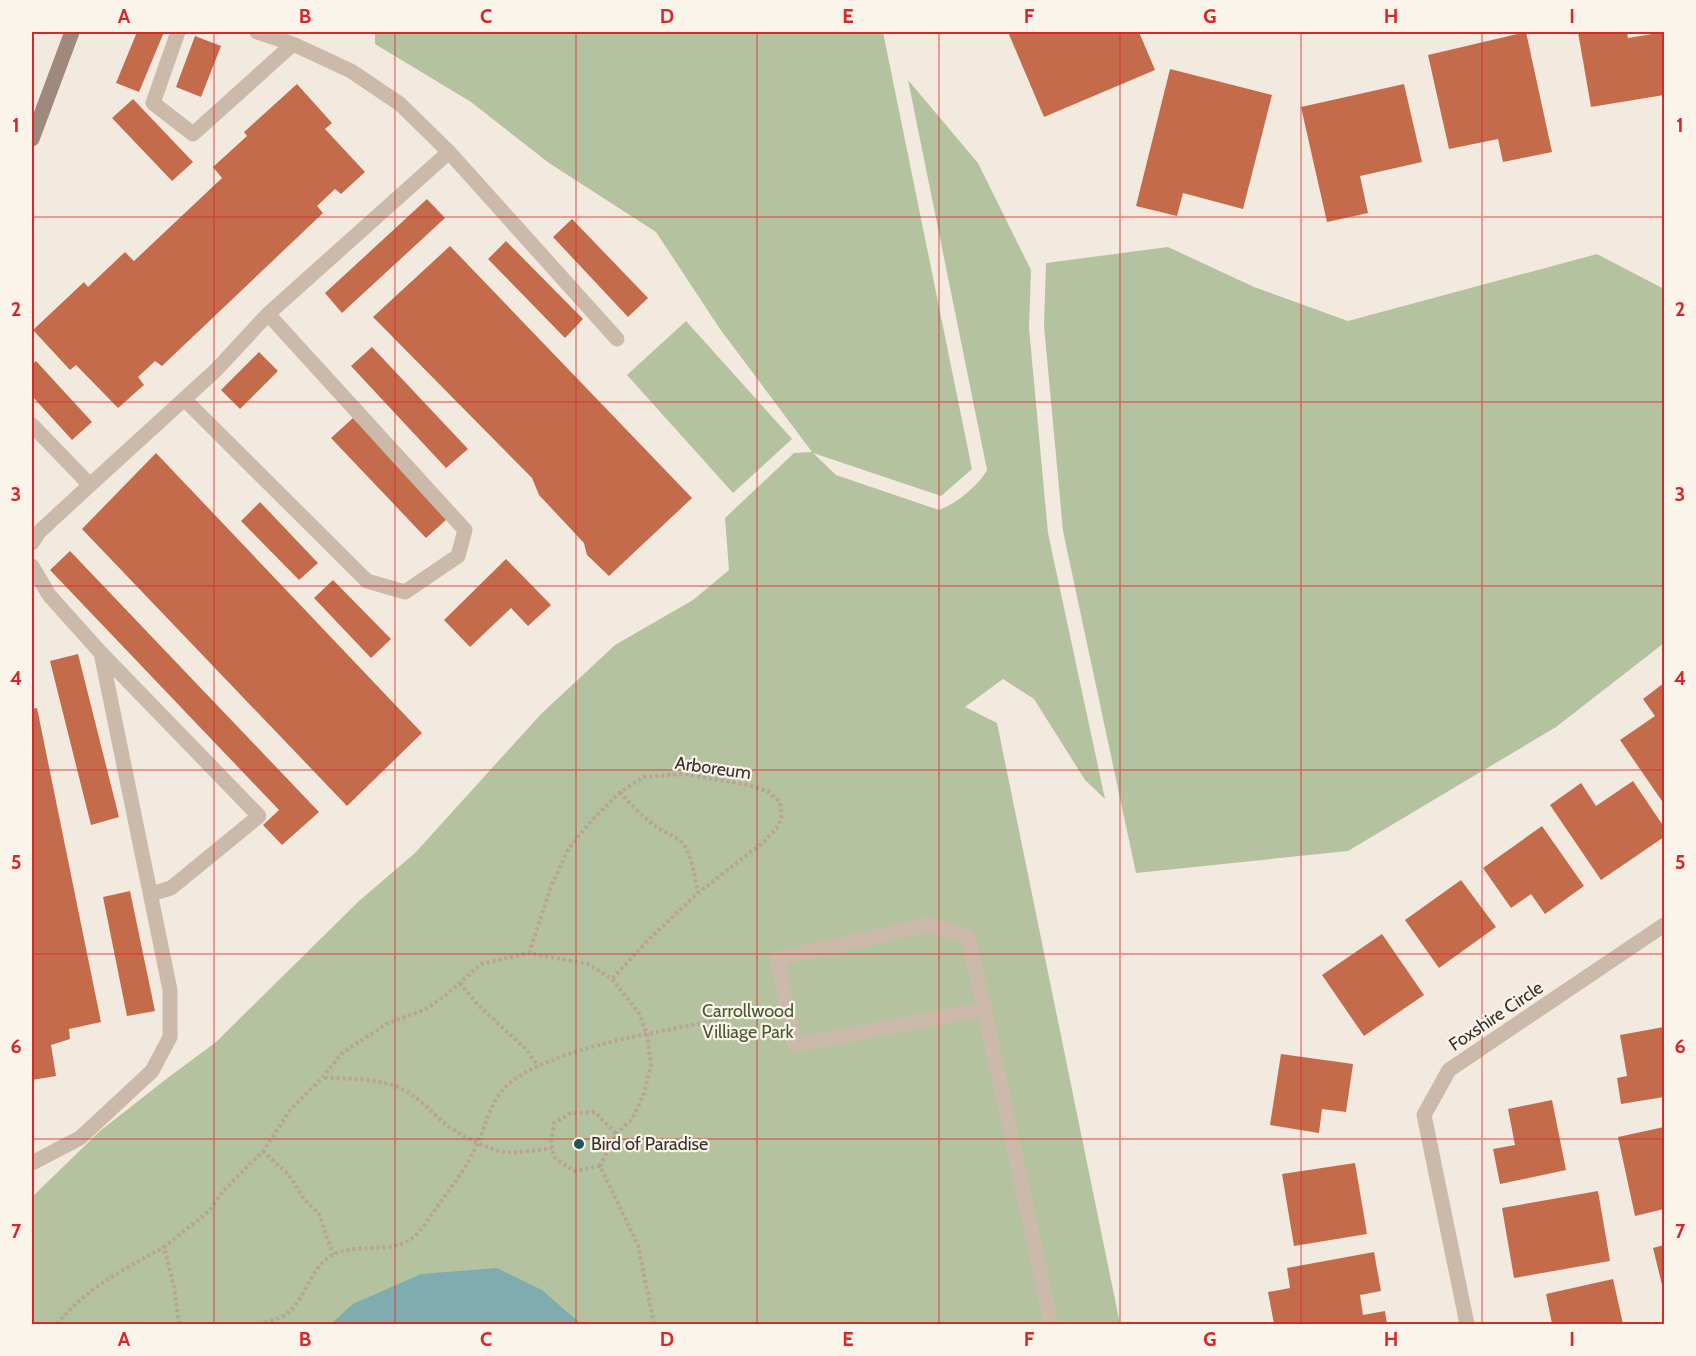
<svg xmlns="http://www.w3.org/2000/svg" width="1696" height="1356" font-family="Cabin,sans-serif">
	<style>
		.green { fill: #b5c29f }
		.water { fill: #7eacaf }
		.building { fill: #c46b4b }
		.lines { fill: none; stroke-linecap: round; stroke-linejoin: round }
		.path { stroke: #b7a495; stroke-width: 4; stroke-dasharray: 3 3; stroke-linecap: butt }
		.lane { stroke: #cbbaaa; stroke-width: 15 }
		.street { stroke: #cbbaaa; stroke-width: 15 }
		.secondary { stroke: #9f897c; stroke-width: 15 }
		.grid { fill: none; stroke: #d62828; stroke-width: 1.5; stroke-opacity: 0.55 }
		.poi-dot { fill: #1f555a; stroke: #faf4eb; stroke-width: 2 }
		.labels { text-anchor: middle; stroke-width: 4.5; stroke-linejoin: round; paint-order: stroke }
		.street-label { font-size: 18px; fill: #392f2a; stroke: #faf4eb }
		.park-label { font-size: 18px; fill: #47572e; stroke: #faf4eb }
		.poi-label { font-size: 18px; fill: #392f2a; stroke: #faf4eb; text-anchor: start }
		.neatline { fill: none; stroke: #d62828; stroke-width: 2 }
		.grid-label { font-size: 20px; text-anchor: middle; font-weight: bold; fill: #d62828 }
	</style>
	<rect width="100%" height="100%" fill="#f3eadf"/>
	<path class="green" d="M 375,32 L 883,32 L 972,469 L 941,496 L 813,453 L 836,475 L 939,510 C 957,503 977,487 987,470 L 908,80 L 978,163 L 1031,270 L 1029,328 L 1048,533 L 1105,799 L 1085,780 L 1034,699 L 1003,679 L 965,707 L 997,723 L 1120,1324 L 32,1324 L 32,1197 L 100,1131 L 165,1080 L 216,1042 L 359,901 L 415,853 L 541,714 L 615,645 L 693,600 L 729,570 L 725,518 L 794,453 L 812,452 L 720,329 L 656,232 L 549,163 L 471,102 L 375,44 Z
		M 1168,247 L 1254,287 L 1348,321 L 1597,254 L 1664,289 L 1664,643 L 1556,727 L 1348,851 L 1136,873 L 1063,531 L 1044,326 L 1046,263 Z
		M 686,321 L 792,439 L 733,493 L 627,375 Z"/>
	<path class="water" d="M 497,1268 L 542,1290 L 581,1324 L 331,1324 L 353,1304 L 421,1274 Z"/>
	<path class="building" d="M 137,32 L 164,32 L 139,92 L 116,83 Z
		M 1008,32 L 1139,32 L 1155,70 L 1044,117 Z
		M 1526,32 L 1552,152 L 1503,162 L 1498,139 L 1449,149 L 1428,55 Z
		M 1578,32 L 1627,32 L 1628,38 L 1664,32 L 1664,95 L 1591,107 Z
		M 195,36 L 221,46 L 201,97 L 176,87 Z
		M 1170,69 L 1272,95 L 1243,209 L 1183,193 L 1177,216 L 1136,206 Z
		M 297,84 L 332,123 L 325,129 L 365,172 L 341,194 L 335,189 L 317,206 L 323,213 L 162,366 L 155,361 L 138,377 L 144,385 L 118,408 L 76,365 L 70,370 L 33,330 L 84,282 L 88,287 L 125,252 L 134,261 L 222,178 L 213,167 L 247,136 L 244,132 Z
		M 1404,84 L 1422,162 L 1360,176 L 1368,213 L 1327,222 L 1301,107 Z
		M 133,99 L 193,162 L 172,181 L 112,118 Z
		M 427,199 L 445,218 L 342,313 L 325,293 Z
		M 572,219 L 648,298 L 628,317 L 553,237 Z
		M 506,241 L 583,319 L 565,338 L 488,259 Z
		M 450,246 L 692,498 L 609,576 L 587,555 L 584,543 L 539,495 L 532,478 L 373,317 Z
		M 372,347 L 468,449 L 446,468 L 351,366 Z
		M 259,352 L 278,371 L 240,409 L 221,390 Z
		M 36,361 L 92,422 L 72,440 L 32,396 L 32,364 Z
		M 353,418 L 448,518 L 426,538 L 331,438 Z
		M 156,453 L 422,733 L 347,806 L 82,529 Z
		M 260,502 L 318,563 L 299,580 L 241,521 Z
		M 70,551 L 319,812 L 282,845 L 263,825 L 279,810 L 50,570 Z
		M 506,559 L 551,605 L 528,626 L 511,608 L 470,647 L 444,620 Z
		M 333,580 L 391,639 L 371,658 L 314,598 Z
		M 78,654 L 119,817 L 91,825 L 50,661 Z
		M 1664,683 L 1664,804 L 1620,740 L 1655,716 L 1643,699 Z
		M 37,708 L 101,1022 L 69,1029 L 70,1039 L 51,1045 L 56,1076 L 32,1080 L 32,709 Z
		M 1633,781 L 1664,827 L 1664,837 L 1601,880 L 1550,805 L 1581,783 L 1596,806 Z
		M 1542,826 L 1584,886 L 1545,914 L 1531,894 L 1511,908 L 1483,868 Z
		M 1461,880 L 1496,927 L 1439,968 L 1405,920 Z
		M 130,891 L 155,1011 L 127,1016 L 103,897 Z
		M 1382,934 L 1424,995 L 1364,1036 L 1322,975 Z
		M 1664,1027 L 1664,1097 L 1621,1104 L 1617,1078 L 1627,1076 L 1620,1035 Z
		M 1281,1054 L 1353,1064 L 1346,1112 L 1322,1109 L 1319,1133 L 1270,1125 Z
		M 1552,1100 L 1566,1170 L 1500,1184 L 1493,1149 L 1515,1145 L 1508,1109 Z
		M 1664,1127 L 1664,1209 L 1635,1216 L 1618,1137 Z
		M 1355,1163 L 1367,1234 L 1294,1246 L 1282,1174 Z
		M 1598,1191 L 1610,1261 L 1514,1278 L 1502,1208 Z
		M 1664,1245 L 1664,1293 L 1653,1248 Z
		M 1374,1252 L 1381,1291 L 1360,1295 L 1363,1315 L 1385,1311 L 1387,1324 L 1274,1324 L 1268,1292 L 1290,1288 L 1287,1268 Z
		M 1613,1279 L 1623,1324 L 1552,1324 L 1546,1294 Z"/>
	<g class="lines">
		<path class="path" d="M 620,792 C 631,805 644,818 658,828 C 666,833 675,836 682,843 C 693,855 694,878 698,893
			M 529,953 L 552,884 L 569,848 L 593,819 L 620,792 L 644,777 L 683,774 L 748,785 L 769,792 L 780,802 L 782,815 L 778,826 L 765,841 L 698,893 L 651,937 L 612,979
			M 460,983 L 478,1005 L 526,1049 L 538,1066
			M 263,1151 L 289,1175 L 304,1199 L 319,1214 L 333,1255
			M 600,1166 L 574,1171 L 554,1157 L 551,1142 L 554,1123 L 571,1113 L 595,1112 L 616,1134
			M 57,1324 C 87,1287 123,1270 164,1247
			M 179,1324 L 174,1286 L 164,1247 L 209,1211 L 223,1191 L 263,1151 L 291,1109 L 322,1078
			M 259,1324 C 267,1322 278,1319 285,1315 C 305,1301 309,1271 329,1257 C 353,1240 391,1257 415,1236 C 423,1229 428,1219 434,1211 C 450,1189 468,1166 478,1142 C 486,1125 489,1107 501,1092 C 525,1061 609,1041 647,1034 L 639,1013 L 612,979 L 588,964 L 529,953 L 481,964 L 445,996 L 424,1010 L 388,1023 L 342,1053 L 322,1078 C 350,1079 382,1077 408,1092 C 421,1100 431,1112 443,1122 C 458,1134 487,1150 506,1152 C 521,1153 537,1150 552,1148
			M 654,1324 L 638,1245 L 600,1166 L 616,1134 L 632,1119 L 644,1094 L 651,1065 L 647,1034 L 767,1010"/>
		<path class="lane" d="M 32,566 L 49,595 L 101,653 L 170,990 L 170,1037 L 152,1071 L 80,1138 L 32,1163
			M 101,653 L 259,816 L 171,888 L 151,894
			M 985,1009 L 795,1045 L 777,959 L 927,925 L 968,936 C 997,1065 1024,1195 1051,1324"/>
		<path class="street" d="M 178,32 L 153,103 L 193,134 L 293,44
			M 257,32 L 293,44 L 351,71 L 400,104 L 449,152 L 617,339
			M 184,399 L 367,581 L 405,592 L 458,556 L 465,530 L 268,314
			M 32,425 L 90,485 L 216,370 L 268,314 L 449,152
			M 32,543 L 39,532 L 90,485
			M 1467,1324 L 1424,1115 L 1449,1070 L 1664,925"/>
		<path class="secondary" d="M 32,139 L 72,32"/>
	</g>
	<path class="grid" d="M 214,32 L 214,1324M 395,32 L 395,1324M 576,32 L 576,1324M 757,32 L 757,1324M 939,32 L 939,1324M 1120,32 L 1120,1324M 1301,32 L 1301,1324M 1482,32 L 1482,1324M 32,217 L 1664,217M 32,402 L 1664,402M 32,586 L 1664,586M 32,770 L 1664,770M 32,954 L 1664,954M 32,1139 L 1664,1139"/>
	<circle class="poi-dot" cx="579" cy="1144" r="6"/>
	<g class="labels">
		<g class="street-label">
			<text transform="translate(713 768) rotate(8)" y="6">Arboreum</text>
			<text transform="translate(1496 1016) rotate(-34)" y="6">Foxshire Circle</text>
		</g>
		<g class="park-label">
			<text x="748" y="1017">Carrollwood<tspan x="748" dy="21">Villiage Park</tspan></text>
		</g>
		<g class="poi-label">
			<text x="591" y="1150">Bird of Paradise</text>
		</g>
	</g>
	<rect width="1696" height="1356" fill="none" stroke="#faf4eb" stroke-width="66"/>
	<rect x="33" y="33" width="1630" height="1290" class="neatline"/>
	<g class="grid-label">
		<text x="124" y="23">A</text>
		<text x="305" y="23">B</text>
		<text x="486" y="23">C</text>
		<text x="667" y="23">D</text>
		<text x="848" y="23">E</text>
		<text x="1029" y="23">F</text>
		<text x="1210" y="23">G</text>
		<text x="1391" y="23">H</text>
		<text x="1572" y="23">I</text>
		<text x="16" y="132">1</text>
		<text x="1680" y="132">1</text>
		<text x="16" y="316">2</text>
		<text x="1680" y="316">2</text>
		<text x="16" y="501">3</text>
		<text x="1680" y="501">3</text>
		<text x="16" y="685">4</text>
		<text x="1680" y="685">4</text>
		<text x="16" y="869">5</text>
		<text x="1680" y="869">5</text>
		<text x="16" y="1053">6</text>
		<text x="1680" y="1053">6</text>
		<text x="16" y="1238">7</text>
		<text x="1680" y="1238">7</text>
		<text x="124" y="1346">A</text>
		<text x="305" y="1346">B</text>
		<text x="486" y="1346">C</text>
		<text x="667" y="1346">D</text>
		<text x="848" y="1346">E</text>
		<text x="1029" y="1346">F</text>
		<text x="1210" y="1346">G</text>
		<text x="1391" y="1346">H</text>
		<text x="1572" y="1346">I</text>
	</g>
</svg>
